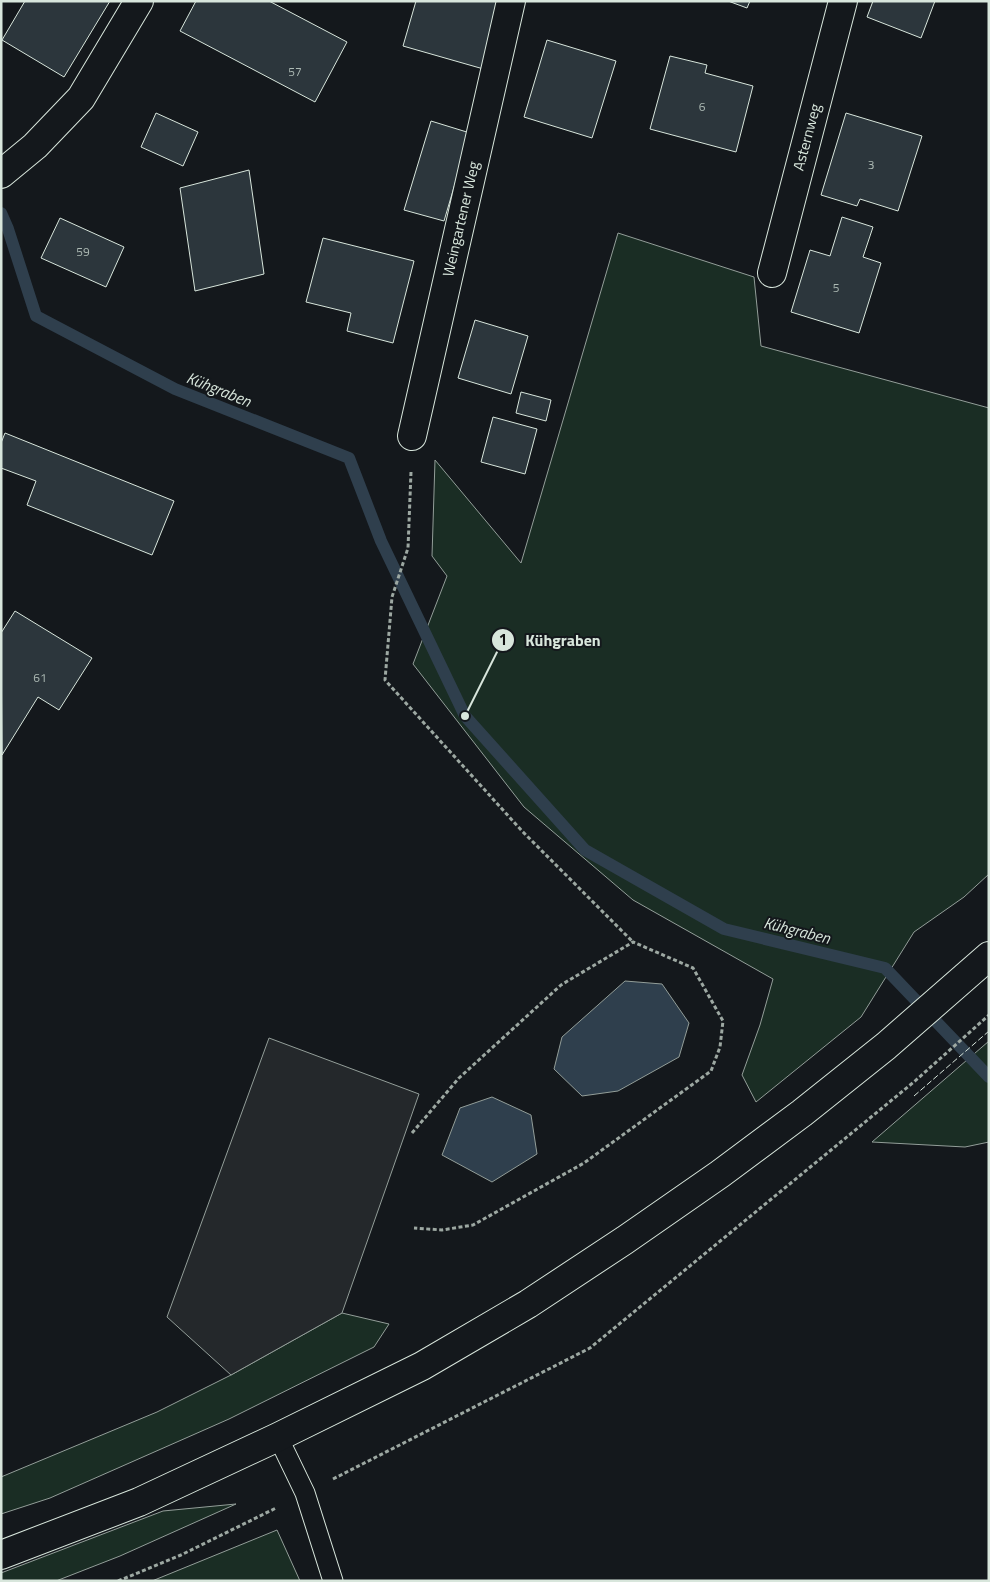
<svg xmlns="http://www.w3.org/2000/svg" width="990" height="1582" font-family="'Titillium Web',sans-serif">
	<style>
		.green { fill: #1a2d24; stroke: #939e99 }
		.parking { fill: #24282b; stroke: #939e99 }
		.water { fill: #2f3f4d; stroke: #939e99 }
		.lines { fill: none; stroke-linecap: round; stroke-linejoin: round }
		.stream { stroke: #2f3f4d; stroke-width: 12 }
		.building { fill: #2c363c; stroke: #d8e6dc }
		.lane-casing { stroke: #d8e6dc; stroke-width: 21 }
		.street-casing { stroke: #d8e6dc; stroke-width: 30 }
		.secondary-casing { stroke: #d8e6dc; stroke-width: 30 }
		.path { stroke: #9da8a2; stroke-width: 3; stroke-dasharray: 4 2.5; stroke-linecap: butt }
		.lane { stroke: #14181c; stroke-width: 19 }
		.street { stroke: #14181c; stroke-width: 28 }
		.secondary { stroke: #14181c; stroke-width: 28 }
		.fence { stroke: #d8e6dc; stroke-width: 1; stroke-dasharray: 6 2.5; stroke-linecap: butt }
		.labels { text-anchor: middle; stroke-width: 4; stroke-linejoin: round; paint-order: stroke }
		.number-label { font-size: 12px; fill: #adbab4 }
		.street-label { font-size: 15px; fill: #d8e6dc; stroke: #14181c }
		.water-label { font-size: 16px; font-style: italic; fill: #d8e6dc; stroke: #14181c }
		.leader { fill: none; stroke: #d8e6dc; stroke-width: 2 }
		.callout-dot { fill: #d8e6dc; stroke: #14181c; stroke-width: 2 }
		.mark-label { font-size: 15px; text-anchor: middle; font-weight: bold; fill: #111 }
		.callout-label { font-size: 16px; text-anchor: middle; font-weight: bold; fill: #d8e6dc; stroke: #14181c; stroke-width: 4; stroke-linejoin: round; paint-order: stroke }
	</style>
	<rect width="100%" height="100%" fill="#14181c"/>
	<path class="green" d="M 618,233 L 754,277 L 761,346 L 989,408 L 989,874 L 964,897 L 914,932 L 861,1017 L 756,1102 L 742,1075 L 760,1025 L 773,979 L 633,900 L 524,807 L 413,664 L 447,576 L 432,556 L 435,460 L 521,563 Z
		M 989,1041 L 989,1142 L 965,1147 L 872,1142 Z
		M 342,1313 L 389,1324 L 374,1347 L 229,1419 L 50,1498 L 1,1514 L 1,1477 L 157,1412 L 231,1375 Z
		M 236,1504 L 120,1556 L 56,1581 L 1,1581 L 1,1573 L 163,1511 Z
		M 277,1530 L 300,1581 L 152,1581 Z"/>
	<path class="parking" d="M 269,1038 L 419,1094 L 342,1313 L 231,1375 L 167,1317 Z"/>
	<path class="water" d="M 625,981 L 662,984 L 689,1023 L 679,1057 L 618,1091 L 582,1096 L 554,1069 L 562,1037 Z
		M 492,1097 L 531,1115 L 537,1154 L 492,1182 L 442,1155 L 460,1108 Z"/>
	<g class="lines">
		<path class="stream" d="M 1,213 L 8,229 L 36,316 L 175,389 L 349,458 L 381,541 L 465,716 L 585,850 L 724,929 L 885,968 L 989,1077"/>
	</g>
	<path class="building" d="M 25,1 L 110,1 L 64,77 L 2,40 Z
		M 196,1 L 269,1 L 347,42 L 315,102 L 180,31 Z
		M 416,1 L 515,1 L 494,72 L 403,46 Z
		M 728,1 L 750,1 L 747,8 Z
		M 873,1 L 935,1 L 921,38 L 867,17 Z
		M 547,40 L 616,61 L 592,138 L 524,117 Z
		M 670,56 L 707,65 L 705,73 L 753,86 L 736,152 L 650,129 Z
		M 156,113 L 198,132 L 183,166 L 141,147 Z
		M 846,113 L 922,136 L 898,211 L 860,199 L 857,206 L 821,195 Z
		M 431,121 L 470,133 L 444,221 L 404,210 Z
		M 249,170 L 264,274 L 195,291 L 180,188 Z
		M 842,217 L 873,227 L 863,257 L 881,263 L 859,333 L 791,312 L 810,250 L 830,256 Z
		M 60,218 L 124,247 L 106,287 L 41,258 Z
		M 323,238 L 414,261 L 393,343 L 347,331 L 351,313 L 306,302 Z
		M 475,320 L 528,336 L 511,394 L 458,378 Z
		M 521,392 L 551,400 L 546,421 L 516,413 Z
		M 493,417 L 537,429 L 525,474 L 481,462 Z
		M 5,433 L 174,501 L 152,555 L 27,505 L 36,481 L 1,468 L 1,443 Z
		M 15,611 L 92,658 L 59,710 L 38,697 L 2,755 L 1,633 Z"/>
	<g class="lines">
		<g class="lane-casing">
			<path id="lane" d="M 278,1437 L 305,1493 L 333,1581"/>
		</g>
		<g class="street-casing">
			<path id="street" d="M 1,174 L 35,146 L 81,98 L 139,1
				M 772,273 L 843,1
				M 412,436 L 511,1"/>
		</g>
		<g class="secondary-casing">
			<path id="secondary" d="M 1,1555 L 139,1502 L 278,1437 L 422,1366 L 528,1304 L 625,1240 L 720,1174 L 802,1113 L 886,1046 L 989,956"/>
		</g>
		<path class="path" d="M 411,472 L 408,548 L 392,597 L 385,680 L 522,831 L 633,942
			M 412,1133 L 459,1078 L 561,985 L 633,942 L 693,968 L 723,1021 L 720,1047 L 711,1071 L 584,1163 L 473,1225 L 442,1230 L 414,1228
			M 333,1479 L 590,1348 L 915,1081 L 989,1015
			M 118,1581 L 181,1555 L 276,1508"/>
		<use href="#lane" class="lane"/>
		<use href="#street" class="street"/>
		<use href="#secondary" class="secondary"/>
		<path class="fence" d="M 914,1096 L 989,1031"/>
	</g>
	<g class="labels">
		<g class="number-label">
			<text x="295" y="76">57</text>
			<text x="702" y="111">6</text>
			<text x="871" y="169">3</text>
			<text x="83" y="256">59</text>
			<text x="836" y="292">5</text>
			<text x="40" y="682">61</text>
		</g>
		<g class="street-label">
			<text transform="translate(807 137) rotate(-75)" y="5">Asternweg</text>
			<text transform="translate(461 219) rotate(-77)" y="5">Weingartener Weg</text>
		</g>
		<g class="water-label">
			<text transform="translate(219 389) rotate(22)" y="6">Kühgraben</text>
			<text transform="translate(797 930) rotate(14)" y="6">Kühgraben</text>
		</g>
	</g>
	<path class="leader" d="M465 716L503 640"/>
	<g class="callout-dot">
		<circle cx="465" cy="716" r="5"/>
		<circle cx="503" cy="640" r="12"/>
	</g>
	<g class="mark-label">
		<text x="503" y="645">1</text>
	</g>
	<g class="callout-label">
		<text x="563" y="646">Kühgraben</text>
	</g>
	<rect width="990" height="1582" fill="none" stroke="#d8e6dc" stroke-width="5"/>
</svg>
